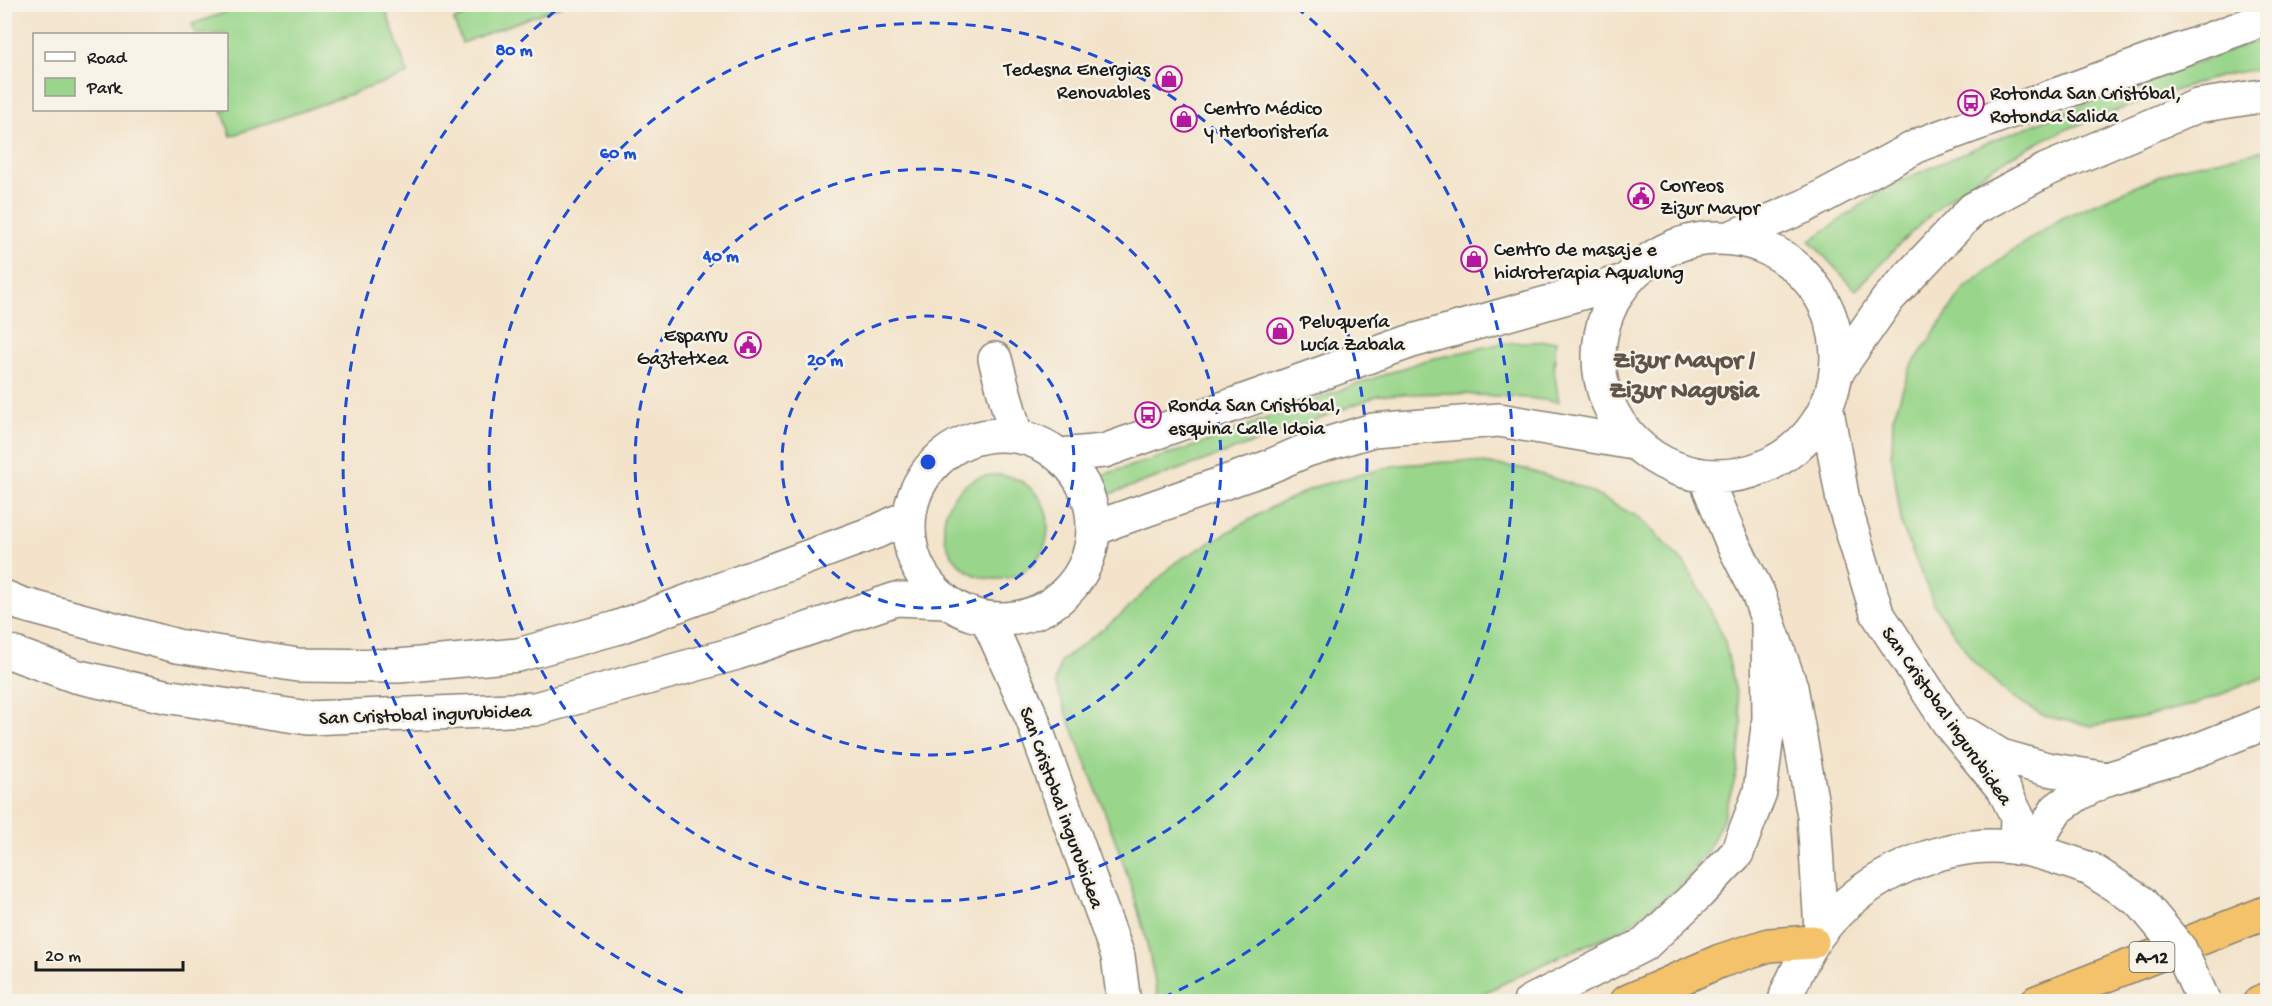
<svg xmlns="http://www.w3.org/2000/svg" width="2272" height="1006" font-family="'Gochi Hand',sans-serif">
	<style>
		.green { fill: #99d68b; stroke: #5a7954; stroke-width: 1.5 }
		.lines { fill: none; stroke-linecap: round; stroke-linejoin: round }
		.minor-casing { stroke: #888073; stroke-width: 36 }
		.highway-casing { stroke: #888073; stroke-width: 36 }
		.minor { stroke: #fff; stroke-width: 33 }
		.highway { stroke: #f4c26a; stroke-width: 33 }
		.minor-bridge-casing { stroke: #888073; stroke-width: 36; stroke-linecap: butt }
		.minor-bridge { stroke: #fff; stroke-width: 33 }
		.ring { fill: none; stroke: #1d4ed8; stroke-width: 3; stroke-dasharray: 10 8 }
		.labels { text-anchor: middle; stroke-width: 5; stroke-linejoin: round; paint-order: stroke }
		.shield { fill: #f7f3e8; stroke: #5e5c59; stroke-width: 1.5 }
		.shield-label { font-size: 18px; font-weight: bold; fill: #1c1c1c }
		.poi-label { font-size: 20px; fill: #1c1c1c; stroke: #f7f3e8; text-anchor: start }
		.street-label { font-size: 20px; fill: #1c1c1c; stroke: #f7f3e8 }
		.district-label { font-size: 26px; font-weight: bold; fill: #625348; stroke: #f7f3e8 }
		.centre { fill: #1d4ed8; stroke: #f7f3e8; stroke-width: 3 }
		.ring-label { font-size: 18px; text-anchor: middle; font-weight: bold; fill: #1d4ed8; stroke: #f7f3e8; stroke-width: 5; stroke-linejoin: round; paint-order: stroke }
	</style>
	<rect width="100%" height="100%" fill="#f7f3e8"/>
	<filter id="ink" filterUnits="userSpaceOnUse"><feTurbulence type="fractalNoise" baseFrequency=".0167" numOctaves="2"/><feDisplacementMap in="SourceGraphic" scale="12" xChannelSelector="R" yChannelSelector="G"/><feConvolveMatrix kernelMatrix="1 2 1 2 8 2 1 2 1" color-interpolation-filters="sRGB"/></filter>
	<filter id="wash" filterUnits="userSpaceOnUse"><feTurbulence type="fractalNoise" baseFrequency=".008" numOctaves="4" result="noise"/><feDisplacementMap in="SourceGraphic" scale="24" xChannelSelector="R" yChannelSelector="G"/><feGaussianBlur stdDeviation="1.35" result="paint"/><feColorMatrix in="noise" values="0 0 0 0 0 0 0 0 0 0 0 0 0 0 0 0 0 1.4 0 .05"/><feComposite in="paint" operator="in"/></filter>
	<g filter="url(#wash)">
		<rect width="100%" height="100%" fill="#f3e3ca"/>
		<path class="green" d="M 248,5 L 384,5 L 408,74 L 231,136 L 222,110 L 226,110 L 226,34 L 195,34 L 192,24 Z
			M 493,5 L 493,4 L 563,5 L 462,43 L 454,20 Z
			M 2267,37 L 2267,70 C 2231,69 2196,84 2162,95 C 2095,117 2026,141 1968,184 C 1928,213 1890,254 1856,290 L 1810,241 L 1887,187 L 1982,145 L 2080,106 Z
			M 2264,150 L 2268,150 L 2267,676 L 2199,703 L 2143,717 L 2092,726 L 2044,716 L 2008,694 L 1974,662 L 1935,606 L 1902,527 L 1892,458 L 1893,418 L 1910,368 L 1964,289 L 2013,250 L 2064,217 L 2179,168 Z
			M 1556,341 L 1554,370 L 1559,402 L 1528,398 L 1445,393 L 1379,395 L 1290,430 L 1110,494 L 1102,475 L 1195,446 L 1321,397 L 1423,361 L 1503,343 Z
			M 1466,461 L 1521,468 L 1581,487 L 1640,518 L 1684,563 L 1702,593 L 1724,638 L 1742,721 L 1737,772 L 1723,819 L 1709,848 L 1680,887 L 1621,930 L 1552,960 L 1467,1001 L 1158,1001 C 1142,890 1094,788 1055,683 L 1060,662 L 1122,614 L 1176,562 L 1272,507 L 1317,486 L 1397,465 Z
			M944 527a52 52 0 1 1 104 0a52 52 0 1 1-104 0Z"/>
	</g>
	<g filter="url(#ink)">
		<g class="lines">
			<g class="minor-casing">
				<path id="minor" d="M 1732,237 L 1805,206 L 1921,144 L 2268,18
					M1599 357a119 119 0 1 1 238 0a119 119 0 1 1-238 0Z
					M 995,359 L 1016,436
					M 1839,369 L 1888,299 L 1973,209 L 2046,170 L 2197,106 L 2268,95
					M 1827,410 L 1843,501 L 1877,613 L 1950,725 L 2004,790 L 2017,816 L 2016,848
					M909 527a92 92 0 1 1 184 0a92 92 0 1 1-184 0Z
					M 1060,455 L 1104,451 L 1409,342 L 1624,281
					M 1705,477 L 1732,542 L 1758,593 L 1791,687 L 1814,816 L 1821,930
					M 1094,530 L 1114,521 L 1266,468 L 1307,450 L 1373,430 L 1499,420 L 1633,443
					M 4,597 L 21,604 L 177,646 L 298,665 L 398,666 L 518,655 L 616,628 L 878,531 L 909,516
					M 987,618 L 1032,718 L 1118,956 L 1123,995 L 1122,1002
					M 4,650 L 75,676 L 165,696 L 308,718 L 535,709 L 737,653 L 896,599 L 945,601
					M 1967,735 L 2001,756 L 2047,769 L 2107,779
					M 2031,850 L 2057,809 L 2078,794 L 2107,779 L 2182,756 L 2268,722
					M 1530,1002 L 1645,944 L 1698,894 L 1737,853 L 1760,792 L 1769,718 L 1768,625
					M 1785,1002 L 1787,993 C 1797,972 1806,950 1820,932 C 1864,875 1947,837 2019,848 C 2043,852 2067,861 2090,869"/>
			</g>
			<g class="highway-casing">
				<path id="highway" d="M 1626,1002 L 1720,961 L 1769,945 L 1812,942
					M 2037,1002 L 2268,912
					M 2260,1002 L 2268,999"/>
			</g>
			<use href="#minor" class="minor"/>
			<use href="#highway" class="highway"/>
			<g class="minor-bridge-casing">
				<path id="minor-bridge" d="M 2090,869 L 2141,902 L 2180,949 L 2204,1002"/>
			</g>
			<use href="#minor-bridge" class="minor-bridge"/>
		</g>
	</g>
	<g class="ring">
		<circle cx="928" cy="462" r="146"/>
		<circle cx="928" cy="462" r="293"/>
		<circle cx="928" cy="462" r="439"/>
		<path d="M699 1000A585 585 0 0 1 560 7M1296 7A585 585 0 0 1 1157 1000"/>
	</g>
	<defs>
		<g id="shop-ring" transform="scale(1.35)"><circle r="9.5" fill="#f7f3e8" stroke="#b5179e" stroke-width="1.5"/><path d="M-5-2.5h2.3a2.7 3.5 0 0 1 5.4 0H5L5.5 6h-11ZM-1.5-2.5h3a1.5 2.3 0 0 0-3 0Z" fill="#b5179e"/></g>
		<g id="bus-ring" transform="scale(1.35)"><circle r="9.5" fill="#f7f3e8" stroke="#b5179e" stroke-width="1.5"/><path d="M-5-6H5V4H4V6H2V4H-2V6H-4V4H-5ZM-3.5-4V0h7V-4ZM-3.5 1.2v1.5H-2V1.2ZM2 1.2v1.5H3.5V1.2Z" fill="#b5179e"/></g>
		<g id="civic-ring" transform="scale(1.35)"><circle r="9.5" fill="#f7f3e8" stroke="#b5179e" stroke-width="1.5"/><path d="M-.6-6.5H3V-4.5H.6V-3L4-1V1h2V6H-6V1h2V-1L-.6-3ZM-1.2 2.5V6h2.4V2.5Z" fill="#b5179e"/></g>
	</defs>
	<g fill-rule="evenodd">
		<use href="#shop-ring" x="1169" y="79"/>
		<use href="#bus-ring" x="1971" y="103"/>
		<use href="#shop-ring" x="1184" y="119"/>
		<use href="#civic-ring" x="1641" y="196"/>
		<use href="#shop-ring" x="1474" y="259"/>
		<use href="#shop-ring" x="1280" y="331"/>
		<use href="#civic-ring" x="748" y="345"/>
		<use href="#bus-ring" x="1148" y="415"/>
	</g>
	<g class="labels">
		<rect class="shield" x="2129.5" y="942" width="45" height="30" rx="4.5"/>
		<g class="shield-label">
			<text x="2152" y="963">A-12</text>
		</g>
		<g class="poi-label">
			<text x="1150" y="75" text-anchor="end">Tedesna Energias<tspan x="1150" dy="23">Renovables</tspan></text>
			<text x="1990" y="99">Rotonda San Cristóbal,<tspan x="1990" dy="23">Rotonda Salida</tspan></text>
			<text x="1204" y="114">Centro Médico<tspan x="1204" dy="23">y Herboristería</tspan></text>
			<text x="1660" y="191">Correos<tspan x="1660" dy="23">Zizur Mayor</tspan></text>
			<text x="1494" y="255">Centro de masaje e<tspan x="1494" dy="23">hidroterapia Aqualung</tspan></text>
			<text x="1300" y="327">Peluquería<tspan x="1300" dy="23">Lucía Zabala</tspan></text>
			<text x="728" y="341" text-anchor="end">Esparru<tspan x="728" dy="23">Gaztetxea</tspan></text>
			<text x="1168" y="411">Ronda San Cristóbal,<tspan x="1168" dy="23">esquina Calle Idoia</tspan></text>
		</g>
		<g class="street-label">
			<text transform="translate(425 713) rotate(-2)" y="7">San Cristobal ingurubidea</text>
			<text transform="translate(1948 715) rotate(55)" y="7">San Cristobal ingurubidea</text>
			<text transform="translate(1063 807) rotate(70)" y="7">San Cristobal ingurubidea</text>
		</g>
		<g class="district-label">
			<text x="1684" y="367">Zizur Mayor /<tspan x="1684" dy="30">Zizur Nagusia</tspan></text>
		</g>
	</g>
	<circle cx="928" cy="462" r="9" class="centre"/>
	<g class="ring-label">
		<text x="514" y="55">80 m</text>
		<text x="618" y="158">60 m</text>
		<text x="721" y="261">40 m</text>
		<text x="825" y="365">20 m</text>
	</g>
	<rect width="2272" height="1006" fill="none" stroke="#f7f3e8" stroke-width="24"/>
	<rect x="33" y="33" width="195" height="78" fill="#f7f3e8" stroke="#9f9d96" stroke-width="1.5"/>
	<rect x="45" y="52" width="30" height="9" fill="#ffffff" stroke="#9f9d96" stroke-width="1.5"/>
	<text x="87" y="63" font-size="18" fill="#1c1c1c">Road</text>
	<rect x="45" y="78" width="30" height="18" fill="#99d68b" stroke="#9f9d96" stroke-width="1.5"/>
	<text x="87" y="93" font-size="18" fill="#1c1c1c">Park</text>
	<path d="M36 961v9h147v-9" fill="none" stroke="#1c1c1c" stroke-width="3"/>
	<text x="45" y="961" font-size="18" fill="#1c1c1c" stroke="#f7f3e8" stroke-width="4.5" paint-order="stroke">20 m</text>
</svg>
